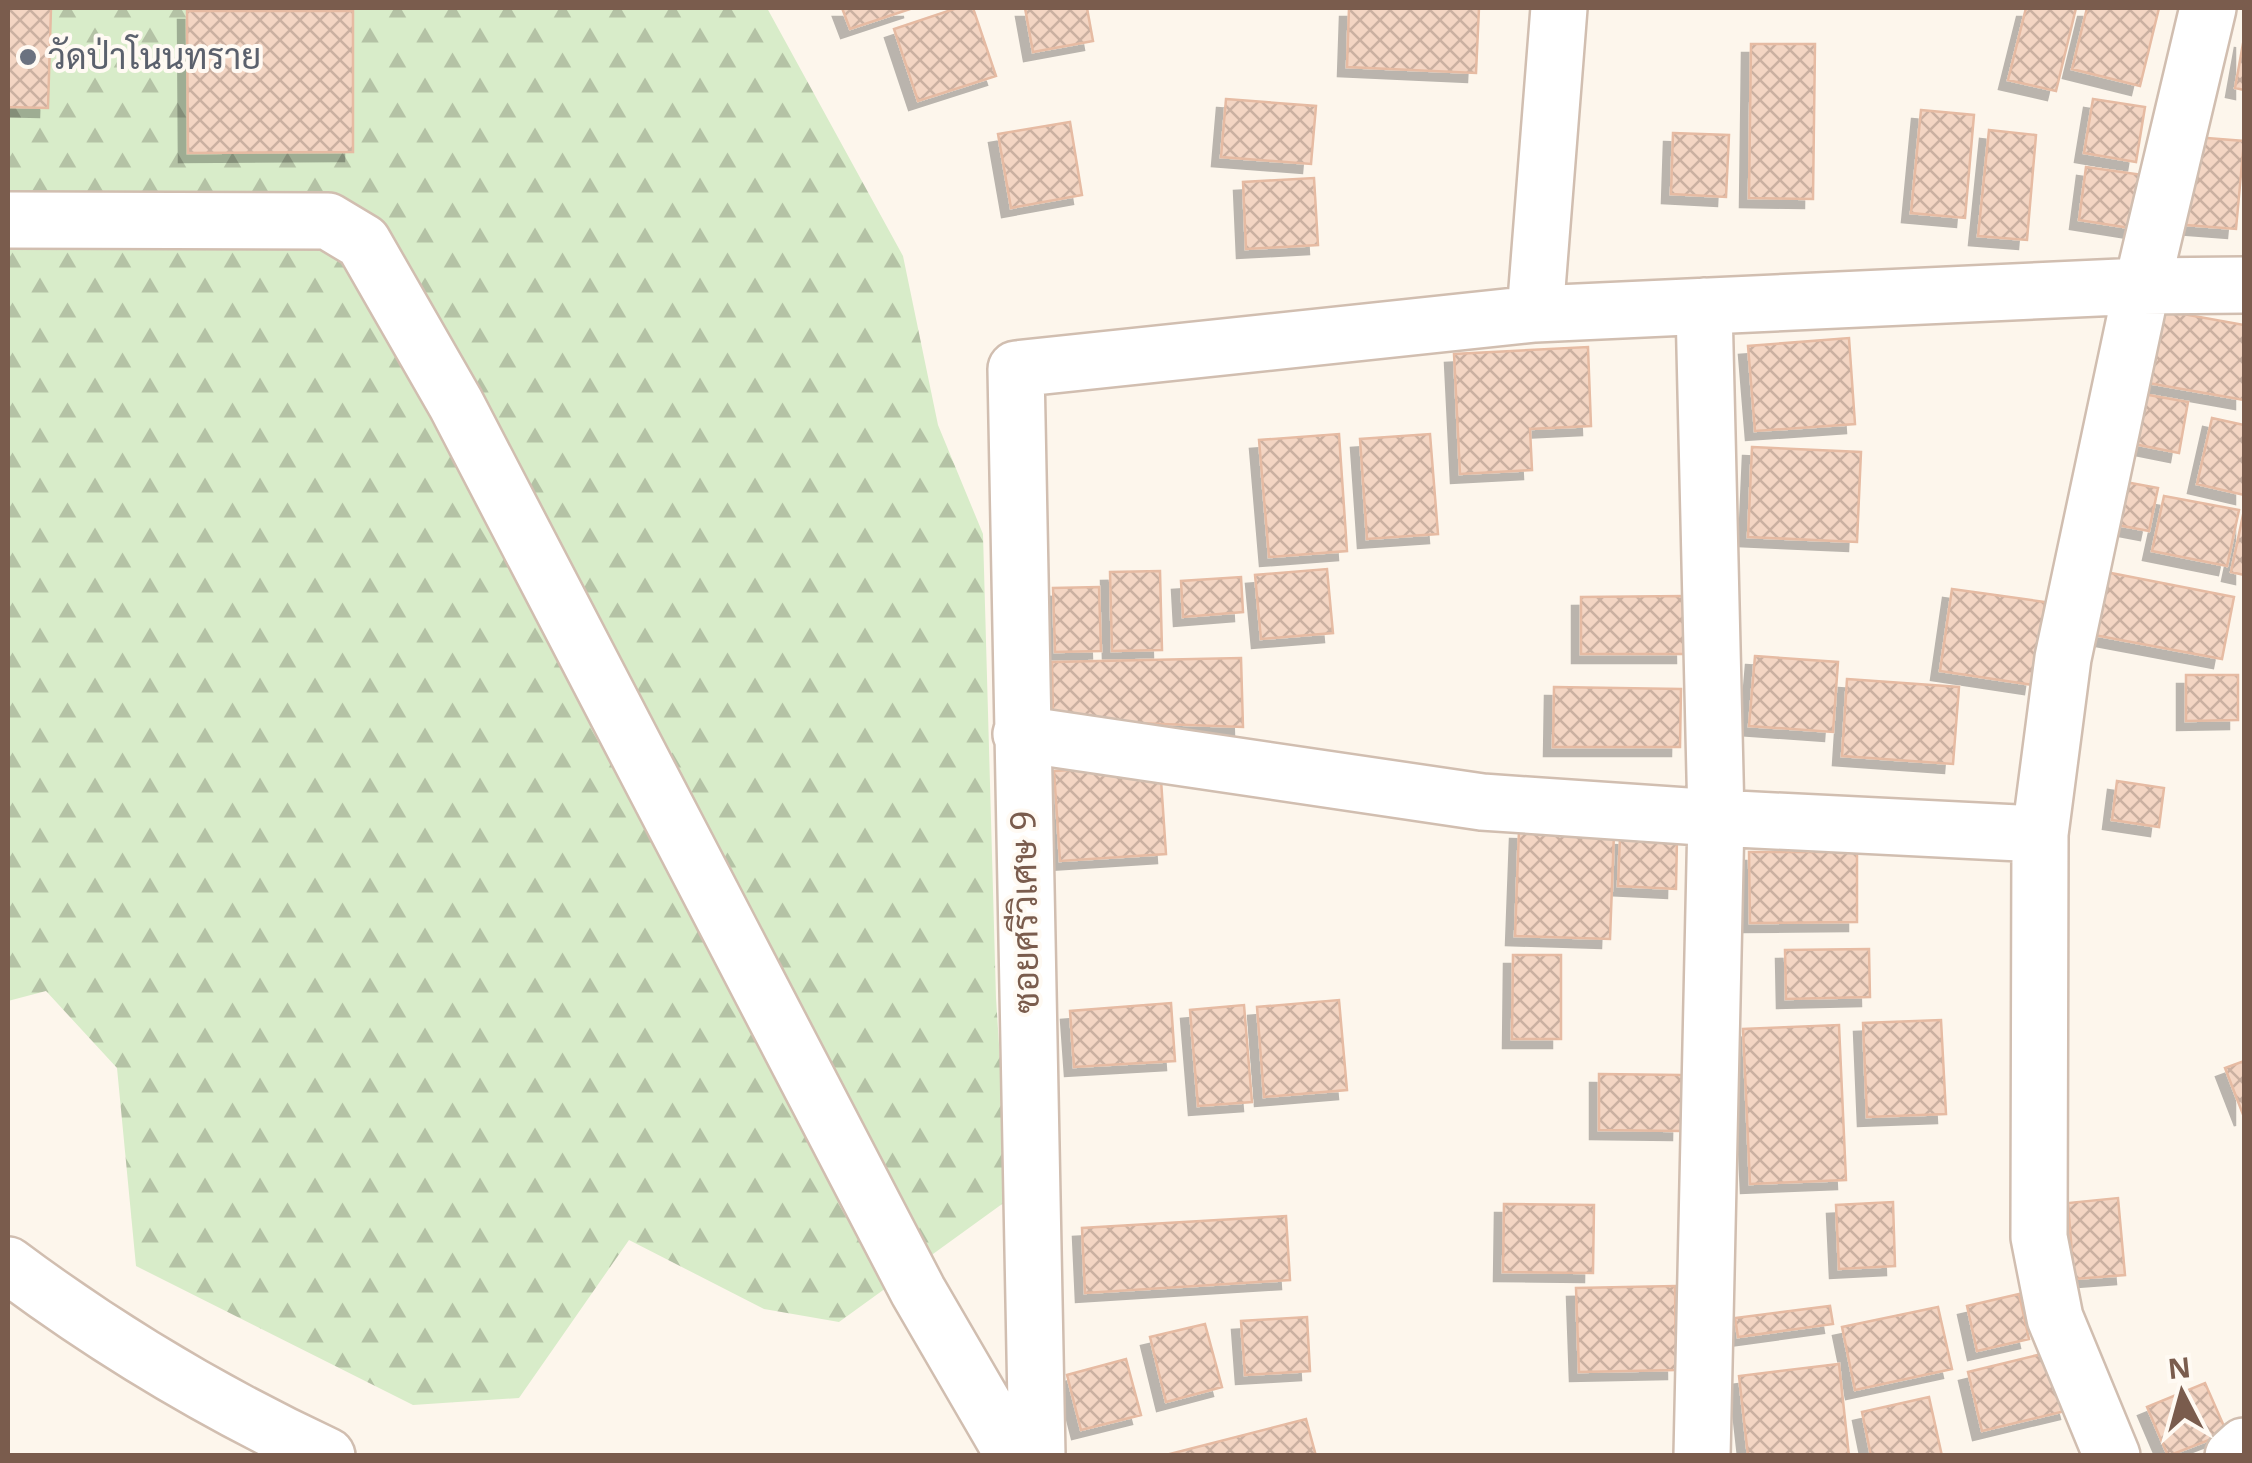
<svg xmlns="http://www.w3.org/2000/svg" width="2252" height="1463" font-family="'Noto Sans',Sarabun,sans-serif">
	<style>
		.forest { fill: url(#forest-firs) }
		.building { fill: url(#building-cross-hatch); stroke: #e6bba3; stroke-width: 2.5; filter: url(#shadow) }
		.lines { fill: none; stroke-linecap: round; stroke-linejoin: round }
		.minor-casing { stroke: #d1beb0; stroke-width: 60 }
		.minor { stroke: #fff; stroke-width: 55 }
		.worship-dot { fill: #6b7280; stroke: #fffaf3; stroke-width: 4 }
		.labels { text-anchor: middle; stroke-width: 8; stroke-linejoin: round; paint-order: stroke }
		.worship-label { font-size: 35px; fill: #5b616d; stroke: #fffaf3; text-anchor: start }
		.street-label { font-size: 35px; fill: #7a5c4d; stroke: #fffaf3 }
	</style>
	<defs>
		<pattern id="forest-firs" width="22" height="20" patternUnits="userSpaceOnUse" patternTransform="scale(2.5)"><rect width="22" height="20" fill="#d8ecc9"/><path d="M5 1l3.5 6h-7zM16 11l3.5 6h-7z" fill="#b4c2a5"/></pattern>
		<pattern id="building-cross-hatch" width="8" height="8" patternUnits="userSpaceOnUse" patternTransform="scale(2.5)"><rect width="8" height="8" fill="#f3d5c3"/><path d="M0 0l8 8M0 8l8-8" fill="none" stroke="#cab0a1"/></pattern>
		<filter id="shadow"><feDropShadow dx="-9" dy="9" stdDeviation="0" flood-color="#0004"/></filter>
	</defs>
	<rect width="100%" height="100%" fill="#fdf6ec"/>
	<path class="forest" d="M 8,8 L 767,8 L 903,256 L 938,425 L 983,534 L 996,998 L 1009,1199 L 839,1322 L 764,1309 L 629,1240 L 519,1398 L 413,1405 L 136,1266 L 117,1068 L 46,991 L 8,1001 Z"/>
	<path class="building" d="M 8,8 L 51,8 L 48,108 L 8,107 Z
		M 842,8 L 913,8 L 850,29 Z
		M 957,8 L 973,8 L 996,76 L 918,101 L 894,29 Z
		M 1025,8 L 1087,8 L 1093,41 L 1033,52 Z
		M 1349,8 L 1479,8 L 1476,73 L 1347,67 Z
		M 2026,8 L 2076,8 L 2056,91 L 2008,80 Z
		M 2087,8 L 2159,8 L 2140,86 L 2072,69 Z
		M 187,11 L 353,11 L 353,152 L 188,153 Z
		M 2244,38 L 2244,90 L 2235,88 Z
		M 1751,44 L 1815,44 L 1813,199 L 1749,198 Z
		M 1226,99 L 1316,106 L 1311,164 L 1221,157 Z
		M 2093,99 L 2145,107 L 2136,162 L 2084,153 Z
		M 1921,110 L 1974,115 L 1965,218 L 1911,213 Z
		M 1070,122 L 1082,195 L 1011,208 L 998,134 Z
		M 1989,130 L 2036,135 L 2027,240 L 1978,236 Z
		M 1673,133 L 1729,135 L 1726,197 L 1671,194 Z
		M 2194,137 L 2244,141 L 2236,229 L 2186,225 Z
		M 2086,167 L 2143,175 L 2136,229 L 2079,220 Z
		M 1314,178 L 1318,245 L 1246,249 L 1243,182 Z
		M 2161,310 L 2244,325 L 2244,400 L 2148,383 Z
		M 1849,338 L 1855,424 L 1755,431 L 1748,346 Z
		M 1588,347 L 1591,426 L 1530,429 L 1532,470 L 1460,474 L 1454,354 Z
		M 2143,394 L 2188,402 L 2179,453 L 2134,444 Z
		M 2212,418 L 2244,425 L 2244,495 L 2197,484 Z
		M 1339,434 L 1347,551 L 1269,557 L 1259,440 Z
		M 1430,434 L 1438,534 L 1367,539 L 1360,439 Z
		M 1752,447 L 1861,452 L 1857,542 L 1748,537 Z
		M 2120,481 L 2158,488 L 2149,531 L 2112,524 Z
		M 2164,496 L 2239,510 L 2227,566 L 2152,551 Z
		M 2244,510 L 2244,575 L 2231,572 Z
		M 1327,569 L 1333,633 L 1261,639 L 1255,575 Z
		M 1160,571 L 1162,650 L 1112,651 L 1110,572 Z
		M 2106,572 L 2234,597 L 2222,659 L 2094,635 Z
		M 1241,577 L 1243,612 L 1183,617 L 1181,581 Z
		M 1099,587 L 1101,651 L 1055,652 L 1053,588 Z
		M 1952,589 L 2045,602 L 2033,685 L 1940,671 Z
		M 1684,596 L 1685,654 L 1581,654 L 1581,597 Z
		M 1755,656 L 1838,662 L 1833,732 L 1749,726 Z
		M 1241,658 L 1243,727 L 1053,720 L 1052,662 Z
		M 2186,675 L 2238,675 L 2238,720 L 2186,721 Z
		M 1847,679 L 1959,687 L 1953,764 L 1842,756 Z
		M 1554,687 L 1681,689 L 1680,747 L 1553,747 Z
		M 1160,765 L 1166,854 L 1060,861 L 1054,771 Z
		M 2117,781 L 2164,788 L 2159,827 L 2112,820 Z
		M 1519,830 L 1614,833 L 1610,939 L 1515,936 Z
		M 1620,836 L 1677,838 L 1676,889 L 1618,886 Z
		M 1749,852 L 1857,852 L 1857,922 L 1750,923 Z
		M 1869,949 L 1870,997 L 1786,999 L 1785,950 Z
		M 1513,955 L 1561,955 L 1561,1039 L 1512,1039 Z
		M 1339,1000 L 1347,1090 L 1264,1097 L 1257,1007 Z
		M 1171,1003 L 1175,1061 L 1074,1067 L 1070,1011 Z
		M 1244,1005 L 1252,1102 L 1198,1106 L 1190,1010 Z
		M 1941,1020 L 1946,1114 L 1867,1117 L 1863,1023 Z
		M 1839,1025 L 1846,1180 L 1750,1184 L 1743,1029 Z
		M 2244,1061 L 2244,1117 L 2225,1068 Z
		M 1599,1074 L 1682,1075 L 1681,1131 L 1599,1130 Z
		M 2118,1198 L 2125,1275 L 2074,1279 L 2068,1203 Z
		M 1893,1202 L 1895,1266 L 1839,1269 L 1836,1205 Z
		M 1504,1204 L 1594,1205 L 1593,1273 L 1503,1272 Z
		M 1286,1216 L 1290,1280 L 1085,1293 L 1082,1228 Z
		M 1675,1286 L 1676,1370 L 1579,1372 L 1576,1288 Z
		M 2019,1294 L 2029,1339 L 1977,1351 L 1967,1306 Z
		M 1830,1306 L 1833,1324 L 1738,1337 L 1735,1318 Z
		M 1938,1307 L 1952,1369 L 1855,1390 L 1842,1327 Z
		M 1307,1317 L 1310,1371 L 1245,1375 L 1241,1321 Z
		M 1205,1324 L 1222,1387 L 1166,1402 L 1150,1337 Z
		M 2054,1351 L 2069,1410 L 1982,1431 L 1968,1372 Z
		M 1126,1359 L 1141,1415 L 1081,1430 L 1067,1375 Z
		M 1839,1364 L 1849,1456 L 1748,1456 L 1739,1376 Z
		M 2205,1383 L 2227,1433 L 2168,1456 L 2147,1407 Z
		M 1929,1397 L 1942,1456 L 1871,1456 L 1862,1412 Z
		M 1306,1419 L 1316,1456 L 1162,1456 Z"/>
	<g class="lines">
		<g class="minor-casing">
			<path id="minor" d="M 8,220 L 328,221 L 363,242 L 456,404 L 918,1291 L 1014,1456
				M 1535,314 L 1559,8
				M 1021,734 L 1482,802 L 1716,818 L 2040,834
				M 8,1265 C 107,1339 214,1403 327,1456
				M 1037,1456 L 1016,369 L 1535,314 L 2142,286 L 2244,285
				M 1702,1456 L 1716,818 L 1704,306
				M 2112,1456 L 2055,1318 L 2039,1237 L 2040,834 L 2063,658 L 2142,286 L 2208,8
				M 2233,1456 L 2244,1446"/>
		</g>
		<use href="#minor" class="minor"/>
	</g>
	<circle class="worship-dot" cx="28" cy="57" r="10"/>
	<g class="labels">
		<g class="worship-label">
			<text x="48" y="69">วัดป่าโนนทราย</text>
		</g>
		<g class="street-label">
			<text transform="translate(1025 912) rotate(-91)" y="12">ซอยศรีวิเศษ 9</text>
		</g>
	</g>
	<rect width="2252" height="1463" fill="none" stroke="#7a5c4d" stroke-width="20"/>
	<g transform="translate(2182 1393) rotate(354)" stroke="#fffaf3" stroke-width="8" paint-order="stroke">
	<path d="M0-8L18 38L0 25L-18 38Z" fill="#7a5c4d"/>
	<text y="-15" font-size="28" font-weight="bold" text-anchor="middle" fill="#7a5c4d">N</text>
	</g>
</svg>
